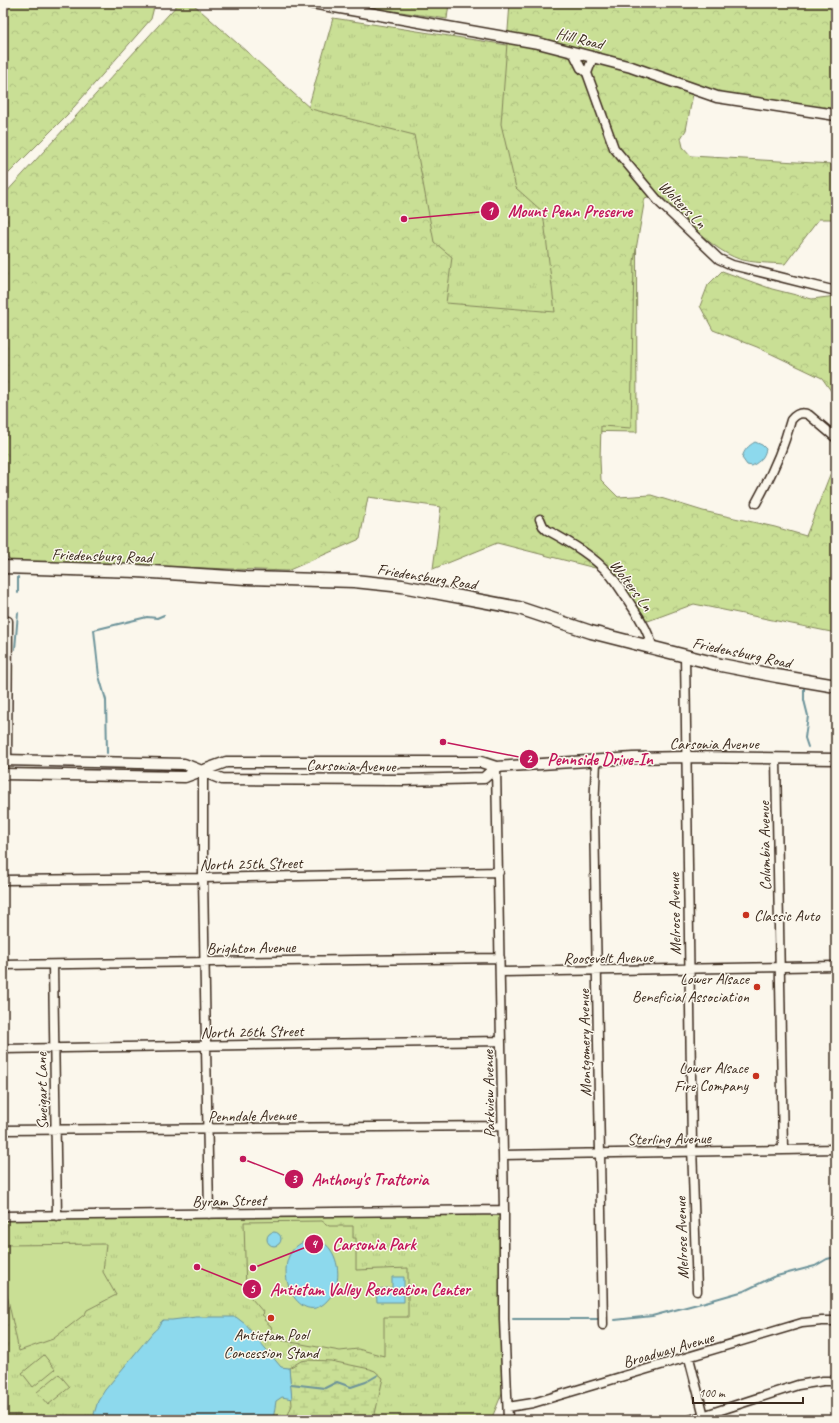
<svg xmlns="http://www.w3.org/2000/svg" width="839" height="1423" font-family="Caveat,sans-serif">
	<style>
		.grass { fill: url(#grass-tufts); stroke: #82845a }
		.forest { fill: url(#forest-crowns); stroke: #82845a }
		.wetland { fill: url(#wetland-marsh); stroke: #82845a }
		.pitch { fill: #c9df95; stroke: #82845a }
		.water { fill: #8dd9ed; stroke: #6c939a }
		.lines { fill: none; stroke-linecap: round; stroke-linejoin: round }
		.stream { stroke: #6c939a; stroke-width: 2 }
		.minor-casing { stroke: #3b2a1e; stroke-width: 11 }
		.tertiary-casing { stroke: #3b2a1e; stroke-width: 13 }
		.secondary-casing { stroke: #3b2a1e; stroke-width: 15 }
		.minor { stroke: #fbf7ec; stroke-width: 8 }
		.tertiary { stroke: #fbf7ec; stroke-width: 10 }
		.secondary { stroke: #fbf7ec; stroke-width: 12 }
		.poi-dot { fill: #c8321e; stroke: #fbf7ec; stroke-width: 1.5 }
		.labels { text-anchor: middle; stroke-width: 3; stroke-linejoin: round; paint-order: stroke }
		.street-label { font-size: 16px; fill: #3b2a1e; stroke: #fbf7ec }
		.poi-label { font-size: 16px; fill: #3b2a1e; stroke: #fbf7ec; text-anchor: end }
		.leader { fill: none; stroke: #c2185b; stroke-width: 1.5 }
		.callout-dot { fill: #c2185b; stroke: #fbf7ec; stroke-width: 1.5 }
		.mark-label { font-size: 12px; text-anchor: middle; font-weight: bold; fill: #fff }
		.callout-label { font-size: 17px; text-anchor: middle; font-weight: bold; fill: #c2185b; stroke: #fbf7ec; stroke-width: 3; stroke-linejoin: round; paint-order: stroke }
	</style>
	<defs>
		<pattern id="grass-tufts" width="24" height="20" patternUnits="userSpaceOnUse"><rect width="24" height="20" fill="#c9df95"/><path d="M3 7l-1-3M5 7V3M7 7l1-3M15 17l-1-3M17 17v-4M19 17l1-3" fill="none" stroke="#aec080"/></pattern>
		<pattern id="forest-crowns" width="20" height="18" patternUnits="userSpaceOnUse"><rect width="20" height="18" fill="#c9df95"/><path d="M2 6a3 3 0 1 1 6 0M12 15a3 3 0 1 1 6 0" fill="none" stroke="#aec080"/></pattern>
		<pattern id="wetland-marsh" width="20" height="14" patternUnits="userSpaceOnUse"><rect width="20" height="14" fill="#c9df95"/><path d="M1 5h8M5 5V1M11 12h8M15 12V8" fill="none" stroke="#aec080"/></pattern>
	</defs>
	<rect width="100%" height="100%" fill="#fbf7ec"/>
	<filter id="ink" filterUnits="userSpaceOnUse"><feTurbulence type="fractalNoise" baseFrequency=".025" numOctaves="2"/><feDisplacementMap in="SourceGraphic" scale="8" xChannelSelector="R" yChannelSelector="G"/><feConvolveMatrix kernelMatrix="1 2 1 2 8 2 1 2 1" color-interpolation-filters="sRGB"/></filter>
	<g filter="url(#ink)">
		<path class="grass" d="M 342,3 L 449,3 L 447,19 Z
			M 333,18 L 501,44 L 554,54 L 636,76 L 637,432 L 278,426 L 308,109 Z
			M 504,1210 L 507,1367 L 503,1391 L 491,1420 L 3,1420 L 3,1216 Z"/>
		<path class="forest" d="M 3,3 L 155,3 L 151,19 L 67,115 L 7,175 L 3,174 Z
			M 179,3 L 192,3 L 311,109 L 414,135 L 434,242 L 452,257 L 446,303 L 555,312 L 543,212 L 516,188 L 501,124 L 510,3 L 836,3 L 836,118 L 789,113 L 693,94 L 686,130 L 681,138 L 683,147 L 691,156 L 832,164 L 836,162 L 836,219 L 819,219 L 785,264 C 771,263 752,263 739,259 C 708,248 682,215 658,193 L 645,198 L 634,261 L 631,428 L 601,426 L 600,460 L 601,480 L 618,497 L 651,495 L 703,511 L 775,527 L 806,536 L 833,467 L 836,467 L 836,633 L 694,604 L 648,621 L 599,569 L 497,543 L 433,569 L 441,507 L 368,497 L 360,539 L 287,571 L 10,561 L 3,549 L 3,196 Z
			M 722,271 L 772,289 L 812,299 L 836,296 L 836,398 L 822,378 L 757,347 L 713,330 L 700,306 L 708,285 Z"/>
		<path class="wetland" d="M 307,1360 L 331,1361 L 370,1369 L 375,1371 L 383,1378 L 375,1414 L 372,1420 L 286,1420 L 292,1405 L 289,1368 L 301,1361 Z"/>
		<path class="pitch" d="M 322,1221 L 329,1226 L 353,1226 L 353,1238 L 356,1238 L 356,1270 L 408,1268 L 408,1317 L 384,1317 L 384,1356 L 358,1349 L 340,1351 L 274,1339 L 271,1326 L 264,1320 L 266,1318 L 262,1315 L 264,1313 L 246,1292 L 244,1222 Z
			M 106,1244 L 103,1272 L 116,1295 L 87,1310 L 85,1314 L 53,1339 L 19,1351 L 3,1276 L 3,1245 Z
			M 44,1355 L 55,1369 L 33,1387 L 22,1373 Z
			M 59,1374 L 70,1387 L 48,1405 L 37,1392 Z"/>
		<path class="water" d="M 755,442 L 762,445 L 766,449 C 764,458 760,461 752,466 L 747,465 L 742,458 C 744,450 748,446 755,442 Z
			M267 1239a7 7 0 1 1 14 0a7 7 0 1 1-14 0Z
			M 315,1239 C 318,1240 321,1241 324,1243 C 338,1253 342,1278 333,1293 C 300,1346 256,1246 315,1239 Z
			M 392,1277 L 404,1277 L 404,1302 L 377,1302 L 376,1289 L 392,1288 Z
			M 196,1317 L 236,1317 L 245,1324 L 281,1367 L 289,1368 L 292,1399 L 282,1397 L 276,1401 L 273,1420 L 96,1420 L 94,1414 L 98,1401 L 105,1390 L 153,1332 C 160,1327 158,1324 163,1320 L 172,1320 Z"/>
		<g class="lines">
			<path class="stream" d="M 18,593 L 18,577
				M 15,649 L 18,613
				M 804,687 L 804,700 L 808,716 L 805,738 L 808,747
				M 107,753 L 106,700 L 99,676 L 94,630 L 147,617 L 157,618 L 164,615
				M 513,1319 L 599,1319
				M 615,1320 L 652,1316 L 709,1301 L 744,1291 L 773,1277 L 815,1266 L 827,1259 L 836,1257
				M 291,1384 L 325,1388 L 337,1382 L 351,1387 L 366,1382 L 378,1375"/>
			<g class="minor-casing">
				<path id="minor" d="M 573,52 L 581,68 L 587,73
					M 593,57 L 587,73 L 614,148 L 660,203 L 719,259 L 732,265 L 836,291
					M 756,503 C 771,476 783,450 791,420 C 796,414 801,411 809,415 L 836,438
					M 540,519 L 543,526 L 547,530 C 571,543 594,556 612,577 C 619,586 625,596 631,605 C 641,619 649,632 653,649
					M 685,656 L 692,1146 L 697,1291
					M 776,759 L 783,1149
					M 7,760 L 8,621
					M 596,761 L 594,813 L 603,1325
					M 496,767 L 504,1210 L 504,1319 L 508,1420
					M 203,771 L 203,878 L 209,1214
					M 3,880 L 203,878 L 499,872
					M 3,965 L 500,958
					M 53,965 L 57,1216
					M 500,972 L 836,966
					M 3,1049 L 501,1041
					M 3,1130 L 502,1126
					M 503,1155 L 836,1149
					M 3,1216 L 504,1210
					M 689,1358 L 704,1416
					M 508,1407 L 533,1403 L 802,1323 L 822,1321 L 836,1321
					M 690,1420 L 798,1385 L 823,1381 L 836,1381"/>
			</g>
			<g class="tertiary-casing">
				<path id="tertiary" d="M 312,3 L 538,43 L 631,67 L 717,97 L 836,115
					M 3,760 L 184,764 L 222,779 L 403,780 L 484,778 L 496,767
					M 3,774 L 185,777 L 226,762 L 481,762 L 496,767 L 633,758 L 686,757 L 836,759"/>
			</g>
			<g class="secondary-casing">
				<path id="secondary" d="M 3,567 L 137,571 L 246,578 L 354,581 L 402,586 L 519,608 L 591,632 L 721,665 L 777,676 L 836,686"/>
			</g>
			<use href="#minor" class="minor"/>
			<use href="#tertiary" class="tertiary"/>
			<use href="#secondary" class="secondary"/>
		</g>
	</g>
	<g class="poi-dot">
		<circle cx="746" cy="915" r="4"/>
		<circle cx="757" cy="987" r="4"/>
		<circle cx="756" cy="1076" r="4"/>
		<circle cx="271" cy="1318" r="4"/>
	</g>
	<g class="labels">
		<g class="street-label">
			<text transform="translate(580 38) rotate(14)" y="6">Hill Road</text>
			<text transform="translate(683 204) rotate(45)" y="6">Wolters Ln</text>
			<text transform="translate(102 555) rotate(2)" y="6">Friedensburg Road</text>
			<text transform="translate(427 576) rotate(9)" y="6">Friedensburg Road</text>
			<text transform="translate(632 585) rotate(53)" y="6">Wolters Ln</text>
			<text transform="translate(742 652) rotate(12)" y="6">Friedensburg Road</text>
			<text x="714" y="749">Carsonia Avenue</text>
			<text transform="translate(351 765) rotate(1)" y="6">Carsonia Avenue</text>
			<text transform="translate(764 846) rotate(-91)" y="6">Columbia Avenue</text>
			<text transform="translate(251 863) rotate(-1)" y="6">North 25th Street</text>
			<text transform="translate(674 914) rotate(-91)" y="6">Melrose Avenue</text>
			<text transform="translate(251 947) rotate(-1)" y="6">Brighton Avenue</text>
			<text transform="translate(608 957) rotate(-1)" y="6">Roosevelt Avenue</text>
			<text transform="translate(252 1031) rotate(-1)" y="6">North 26th Street</text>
			<text transform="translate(584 1043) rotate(-91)" y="6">Montgomery Avenue</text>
			<text transform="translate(41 1091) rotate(-91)" y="6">Sweigart Lane</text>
			<text transform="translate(488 1094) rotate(-91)" y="6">Parkview Avenue</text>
			<text transform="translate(252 1115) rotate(-1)" y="6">Penndale Avenue</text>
			<text transform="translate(669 1138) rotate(-1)" y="6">Sterling Avenue</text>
			<text transform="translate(229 1200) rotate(-1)" y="6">Byram Street</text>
			<text transform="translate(681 1238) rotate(-92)" y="6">Melrose Avenue</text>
			<text transform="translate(668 1349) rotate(-16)" y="6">Broadway Avenue</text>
		</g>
		<g class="poi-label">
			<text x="754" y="921" text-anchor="start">Classic Auto</text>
			<text x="749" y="984">Lower Alsace<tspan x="749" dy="18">Beneficial Association</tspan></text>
			<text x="748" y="1073">Lower Alsace<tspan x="748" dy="18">Fire Company</tspan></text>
			<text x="271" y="1340" text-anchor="middle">Antietam Pool<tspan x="271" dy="18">Concession Stand</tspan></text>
		</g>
	</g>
	<path class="leader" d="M404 219L490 211M443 742L529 759M243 1159L294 1179M253 1268L314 1244M197 1267L252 1289"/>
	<g class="callout-dot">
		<circle cx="404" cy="219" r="4"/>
		<circle cx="443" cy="742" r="4"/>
		<circle cx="243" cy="1159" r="4"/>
		<circle cx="253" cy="1268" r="4"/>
		<circle cx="197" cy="1267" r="4"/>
		<circle cx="490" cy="211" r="10"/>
		<circle cx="529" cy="759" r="10"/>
		<circle cx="294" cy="1179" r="10"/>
		<circle cx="314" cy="1244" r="10"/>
		<circle cx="252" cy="1289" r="10"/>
	</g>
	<g class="mark-label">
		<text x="490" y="215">1</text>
		<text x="529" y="763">2</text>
		<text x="294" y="1183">3</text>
		<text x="314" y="1248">4</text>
		<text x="252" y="1293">5</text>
	</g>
	<g class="callout-label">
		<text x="570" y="217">Mount Penn Preserve</text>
		<text x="600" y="765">Pennside Drive-In</text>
		<text x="370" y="1185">Anthony's Trattoria</text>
		<text x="374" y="1250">Carsonia Park</text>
		<text x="370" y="1295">Antietam Valley Recreation Center</text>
	</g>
	<rect width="839" height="1423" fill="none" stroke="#fbf7ec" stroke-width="16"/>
	<rect x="8" y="8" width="823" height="1407" fill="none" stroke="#3b2a1e" stroke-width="1.5" filter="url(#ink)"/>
	<path d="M693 1397v6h110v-6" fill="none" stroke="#3b2a1e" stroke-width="2"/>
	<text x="699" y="1397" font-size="12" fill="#3b2a1e" stroke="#fbf7ec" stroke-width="3" paint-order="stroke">100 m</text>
</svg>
